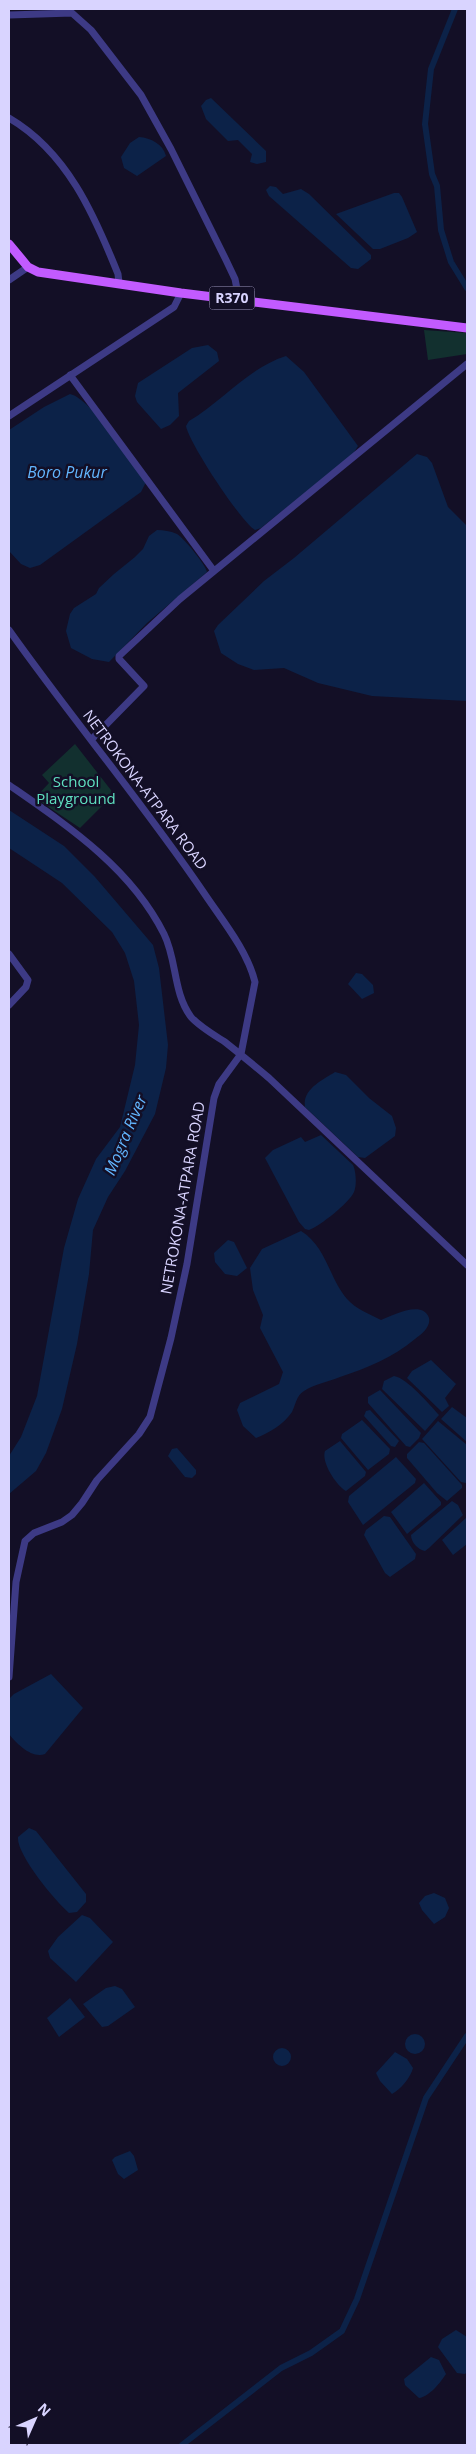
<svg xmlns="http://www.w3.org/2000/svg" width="476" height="2454" font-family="'Open Sans',sans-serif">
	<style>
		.green { fill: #12302f }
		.water { fill: #0c2248 }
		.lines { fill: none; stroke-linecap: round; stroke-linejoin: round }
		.canal { stroke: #0c2248; stroke-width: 6 }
		.minor { stroke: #3d3a85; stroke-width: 7 }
		.major { stroke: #c25bff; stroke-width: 9 }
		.labels { text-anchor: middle; stroke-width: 5; stroke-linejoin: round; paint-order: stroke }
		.shield { fill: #130f26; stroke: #9e99be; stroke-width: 1 }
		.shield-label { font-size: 14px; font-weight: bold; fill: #d9d4ff }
		.park-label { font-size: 15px; fill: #5fe0c0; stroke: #130f26 }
		.street-label { font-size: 15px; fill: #d9d4ff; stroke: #130f26 }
		.water-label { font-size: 16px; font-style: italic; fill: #62b6ff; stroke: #130f26 }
	</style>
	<rect width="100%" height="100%" fill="#130f26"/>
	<path class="green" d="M 424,330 L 467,333 L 467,354 L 428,360 Z
		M 75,744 L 114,794 L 80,828 L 35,798 L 49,783 L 42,775 Z"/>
	<path class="water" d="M 211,98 L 266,151 L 266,162 L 257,164 L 250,162 L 252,154 L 238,140 L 228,141 L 206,119 L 201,106 L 206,100 Z
		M 139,137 C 151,138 163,144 166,156 L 137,176 L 124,168 L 121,157 L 130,143 Z
		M 270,186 L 276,187 L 283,194 L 301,189 L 309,194 L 371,255 L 371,259 L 358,269 L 351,268 L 269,196 L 266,190 Z
		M 394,193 L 399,193 L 402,197 L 417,232 L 408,238 L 380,249 L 373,249 L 336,214 Z
		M 208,345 L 217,352 L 219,361 L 178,393 L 179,416 L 170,425 L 161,429 L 137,402 L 135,396 L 138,383 L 192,348 Z
		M 286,356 L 304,372 L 358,446 L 353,454 L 261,528 L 255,530 C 241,522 189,443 186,426 L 189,421 C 223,401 248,368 286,356 Z
		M 70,394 C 92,399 131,462 146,482 L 141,492 L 40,565 L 30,568 L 21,564 L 9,551 L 9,430 L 44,407 Z
		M 417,454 L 427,457 L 432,463 L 448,507 L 467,526 L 467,701 L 372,696 L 318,683 L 284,668 L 254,670 L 238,664 L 221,653 L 214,631 L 218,625 L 264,581 L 294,558 Z
		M 157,530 C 164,530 170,531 177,534 C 184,538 206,565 207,572 L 147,623 L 109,662 L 92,659 L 71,648 L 66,631 L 70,614 L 74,608 L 96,594 L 99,588 L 114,574 L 135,557 L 143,549 L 149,536 Z
		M 9,810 L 64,846 L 95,877 L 153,945 L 159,968 L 168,1045 L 166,1068 L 155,1114 L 125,1171 L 108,1197 L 93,1230 L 89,1274 L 77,1344 L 62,1409 L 46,1453 L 36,1471 L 9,1494 L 9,1456 L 21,1437 L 37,1396 L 64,1248 L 78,1199 L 96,1159 L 120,1127 L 135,1065 L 139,1025 L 134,981 L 125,953 L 112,932 L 62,883 L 9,848 Z
		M 356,973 L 362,974 L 373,985 L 374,993 L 362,999 L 348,984 Z
		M 335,1072 L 346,1075 L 369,1098 L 392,1116 L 396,1128 L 395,1136 L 365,1158 L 358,1157 L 305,1107 C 302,1089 323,1080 335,1072 Z
		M 321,1135 L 353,1165 C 356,1171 357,1185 354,1192 C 349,1203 320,1226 309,1230 L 305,1229 L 299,1222 L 265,1158 L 273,1150 L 301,1137 L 305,1142 Z
		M 301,1231 C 326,1246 329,1278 347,1299 C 356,1309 369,1314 381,1320 C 391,1316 423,1299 429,1318 C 431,1327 421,1335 415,1339 C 392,1358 367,1368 340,1377 C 328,1382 315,1384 304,1391 C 296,1396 296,1404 292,1412 C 284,1424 269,1433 256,1438 L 243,1426 L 237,1410 L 240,1403 L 279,1384 L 283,1372 L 260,1328 L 263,1315 L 253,1290 L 250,1268 L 262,1249 Z
		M 228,1240 L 234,1242 L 247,1268 L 237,1276 L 225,1274 L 215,1262 L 214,1253 Z
		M 431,1360 L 456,1384 L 445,1398 L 449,1406 L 442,1412 L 407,1378 L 412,1371 Z
		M 394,1376 C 407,1378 430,1405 439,1415 L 425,1431 L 382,1389 L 384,1381 Z
		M 380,1390 L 421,1433 L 419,1438 L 410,1447 L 406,1446 L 368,1403 L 368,1397 Z
		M 452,1407 L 467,1418 L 467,1442 L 441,1419 Z
		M 370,1410 L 399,1441 L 395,1447 L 391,1446 L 364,1416 L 366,1411 Z
		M 362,1420 L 390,1449 L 389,1454 L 368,1470 L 341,1438 L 342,1434 Z
		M 438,1421 L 467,1445 L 466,1483 L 461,1482 L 422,1439 Z
		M 340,1441 L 366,1472 L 365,1476 L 346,1491 C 336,1485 321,1462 325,1451 Z
		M 419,1442 L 424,1443 L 462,1485 L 462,1488 L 447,1501 L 437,1493 L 407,1458 L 407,1454 Z
		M 177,1448 L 196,1470 L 196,1474 L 192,1478 L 185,1477 L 168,1456 L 172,1449 Z
		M 396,1457 L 416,1479 L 415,1483 L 363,1525 L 348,1502 L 349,1496 Z
		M 424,1483 L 441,1502 L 441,1505 L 407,1534 L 391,1512 Z
		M 452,1501 L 458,1505 L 463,1515 L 429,1548 L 425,1551 C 418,1550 411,1542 411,1535 Z
		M 384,1516 L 390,1517 L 416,1554 L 415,1559 L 390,1577 L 385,1573 L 364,1535 L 366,1530 Z
		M 467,1517 L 467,1544 L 453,1555 L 442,1540 Z
		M 51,1674 L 83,1708 L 45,1754 C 32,1759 17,1744 9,1734 L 10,1698 L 14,1694 Z
		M 29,1828 L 36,1831 L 86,1894 L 86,1902 L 77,1912 L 69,1913 C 55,1901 16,1854 18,1837 Z
		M 434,1893 L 445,1898 L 449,1908 L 445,1917 L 434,1924 L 422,1910 L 419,1903 L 425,1896 Z
		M 82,1915 L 90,1918 L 113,1942 L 76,1982 L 50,1958 L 48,1951 L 58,1937 Z
		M 115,1986 L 122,1989 L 135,2007 L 108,2026 L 102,2027 L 83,2004 L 106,1988 Z
		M 70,1998 L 85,2017 L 59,2037 L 47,2018 Z
		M405 2044a10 10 0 1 1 20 0a10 10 0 1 1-20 0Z
		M273 2057a9 9 0 1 1 18 0a9 9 0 1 1-18 0Z
		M 395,2052 L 407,2059 L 413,2068 C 411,2077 400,2090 392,2094 L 380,2081 L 376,2073 Z
		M 130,2151 L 134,2156 L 138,2170 L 124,2179 L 118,2174 L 112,2160 L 115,2157 Z
		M 456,2330 L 467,2337 L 467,2372 L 465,2374 L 457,2373 L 438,2347 L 442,2339 Z
		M 431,2357 L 439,2360 L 446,2374 C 441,2382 429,2397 419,2398 L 405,2385 L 404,2379 Z"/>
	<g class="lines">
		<path class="canal" d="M 455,9 L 431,69 L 425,124 L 432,174 L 437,186 L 441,230 L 451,262 L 467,288
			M 182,2445 L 281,2368 L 311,2353 L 342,2331 L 357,2299 L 426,2098 L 467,2036"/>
		<path class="minor" d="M 9,15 L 72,13 L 91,30 L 141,95 L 171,149 L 226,260 L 235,279 L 239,299
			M 9,118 C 67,152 94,214 118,274 L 119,283
			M 9,280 L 28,267
			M 70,375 L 214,571
			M 9,416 L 174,307 L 181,293
			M 9,630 C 72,719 143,803 204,893 C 222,920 247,950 255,982 L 241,1054 L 219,1084 L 214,1098 L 187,1264 L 171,1338 L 150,1417 L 139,1434 L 97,1480 L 82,1503 L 72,1515 L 62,1522 L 34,1533 L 25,1541 L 16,1582 L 9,1677
			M 91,740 L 144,686 L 119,659 L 119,656 L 180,599 L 467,364
			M 9,785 C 68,826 131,868 164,934 C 177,960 173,993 191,1017 C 200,1027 214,1035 225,1042 C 240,1054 255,1066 269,1078 L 467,1265
			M 9,954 L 28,980 L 26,987 L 9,1005"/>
		<path class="major" d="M 9,244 L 28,267 L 38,272 L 181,293 L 467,328"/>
	</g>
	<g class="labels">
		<rect class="shield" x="209.5" y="286.5" width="45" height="23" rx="4"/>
		<g class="shield-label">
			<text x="232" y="303">R370</text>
		</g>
		<g class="park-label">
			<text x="76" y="787">School<tspan x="76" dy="17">Playground</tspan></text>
		</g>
		<g class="street-label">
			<text transform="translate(145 790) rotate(53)" y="5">NETROKONA-ATPARA ROAD</text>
			<text transform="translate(183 1198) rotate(-80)" y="5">NETROKONA-ATPARA ROAD</text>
		</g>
		<g class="water-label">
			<text x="67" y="478">Boro Pukur</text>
			<text transform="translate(125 1135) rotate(-67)" y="6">Mogra River</text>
		</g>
	</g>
	<rect width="476" height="2454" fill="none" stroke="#d9d4ff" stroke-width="20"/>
	<g transform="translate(35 2419) rotate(45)" stroke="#130f26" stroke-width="4" paint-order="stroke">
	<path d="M0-4L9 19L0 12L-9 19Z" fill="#d9d4ff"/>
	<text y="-8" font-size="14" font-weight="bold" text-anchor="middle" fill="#d9d4ff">N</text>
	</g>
</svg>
